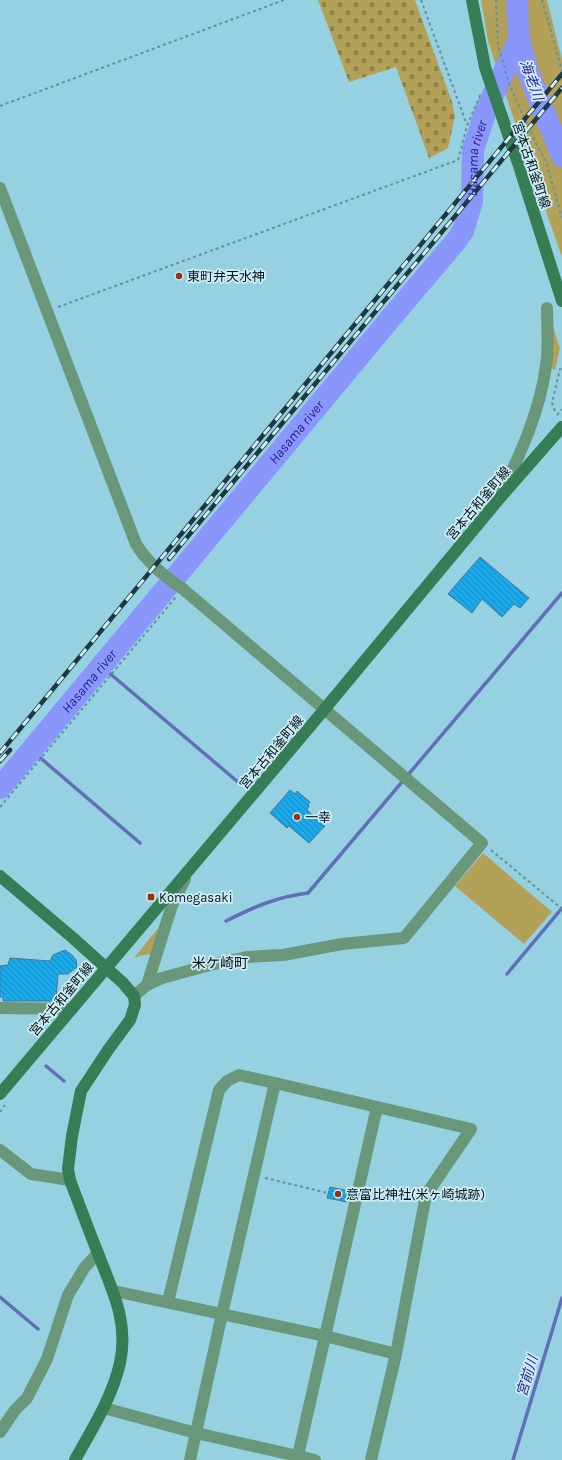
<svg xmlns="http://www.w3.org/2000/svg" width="562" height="1460" font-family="Karla,'Noto Sans JP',sans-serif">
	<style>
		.green { fill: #b3a158 }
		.cemetery { fill: url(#cemetery-stones) }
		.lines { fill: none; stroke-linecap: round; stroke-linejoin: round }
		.stream { stroke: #606fb6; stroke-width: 3.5 }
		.river { stroke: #8997fa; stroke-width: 22 }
		.building { fill: url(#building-back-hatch); stroke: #497691 }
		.path { stroke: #63919e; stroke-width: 2; stroke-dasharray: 3 3; stroke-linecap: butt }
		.street { stroke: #6a967a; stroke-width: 12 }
		.secondary { stroke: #357e55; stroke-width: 12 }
		.rail-casing { stroke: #1e3941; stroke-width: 4.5 }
		.rail { stroke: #cfedf5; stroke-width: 3; stroke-dasharray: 9; stroke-linecap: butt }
		.poi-dot { fill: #993213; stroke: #cfedf5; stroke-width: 1.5 }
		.labels { text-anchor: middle; stroke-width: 3.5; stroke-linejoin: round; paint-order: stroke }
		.street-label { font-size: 13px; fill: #001319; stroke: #cfedf5 }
		.poi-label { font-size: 13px; fill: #001319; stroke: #cfedf5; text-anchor: start }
		.water-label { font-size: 14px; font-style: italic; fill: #281d8e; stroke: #cfedf5 }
		.neighbourhood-label { font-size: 14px; fill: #001319; stroke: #cfedf5 }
	</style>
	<defs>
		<pattern id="cemetery-stones" width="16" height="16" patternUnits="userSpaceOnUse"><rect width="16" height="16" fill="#b3a158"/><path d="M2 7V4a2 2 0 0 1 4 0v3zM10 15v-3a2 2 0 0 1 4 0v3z" fill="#8f8248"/></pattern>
		<pattern id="building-back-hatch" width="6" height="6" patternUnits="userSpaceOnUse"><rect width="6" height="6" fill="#1aa9ea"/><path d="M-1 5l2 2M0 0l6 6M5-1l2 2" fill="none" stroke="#1588bd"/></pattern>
	</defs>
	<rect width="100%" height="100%" fill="#95d1e1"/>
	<path class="green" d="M 481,0 L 547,0 L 562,60 L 562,257 L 515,123 L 488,41 Z
		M 551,321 L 560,348 L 555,370 L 549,367 Z
		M 483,853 L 552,912 L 524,944 L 455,886 Z
		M 159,927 L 151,954 L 139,956 L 134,958 Z"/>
	<path class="cemetery" d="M 318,0 L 415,0 L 452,102 L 455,116 L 448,148 L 429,158 L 396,67 L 349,82 Z"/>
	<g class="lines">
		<path class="stream" d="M 101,666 L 238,782
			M 31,750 L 140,843
			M 226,921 C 254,907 276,897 308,893 L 562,593
			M 507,974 L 562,908
			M 46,1066 L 64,1081
			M 0,1297 L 38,1329
			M 513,1460 L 562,1298"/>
		<g class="river">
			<path d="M 517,0 L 519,40 L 528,72 L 562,156"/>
			<path id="s1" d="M 0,788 L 390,319 L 456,241 L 463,231 L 472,201 L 473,150 L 486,110 L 519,40"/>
		</g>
	</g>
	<path class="building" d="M 480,557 L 529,598 L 520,608 L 514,604 L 502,617 L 482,599 L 472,613 L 448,594 Z
		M 290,790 L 295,794 L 297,791 L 310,802 L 308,805 L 309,806 L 307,810 L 325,826 L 309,843 L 289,826 L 287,828 L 270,813 Z
		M 65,950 L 72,955 L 76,960 L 77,967 L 68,974 L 58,974 L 56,1001 L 3,1001 L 3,997 L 0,997 L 0,966 L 8,965 L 10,958 L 50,961 L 53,955 Z
		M 330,1187 L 349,1191 L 347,1202 L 327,1198 Z"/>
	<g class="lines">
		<path class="path" d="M 421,0 L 467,125
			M 496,0 L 498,45 L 509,84 L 536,143 L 546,161 L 562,218
			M 542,0 L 562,71
			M 0,106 L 284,0
			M 58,307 L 458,160 L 467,126 L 481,93
			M 555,411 L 552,403 L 560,369 L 562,368
			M 557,415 L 562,409
			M 0,807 L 176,597
			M 491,850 L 562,909
			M 0,1112 L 5,1105
			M 265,1178 L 328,1193"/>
		<path class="street" d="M 0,188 L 136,544 C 147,562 165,577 183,589 L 482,843 L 404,938 L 342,944 L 283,955 L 247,957 L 210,965 L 162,978 L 147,985 L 134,996
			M 502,493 C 521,452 540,411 546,366 C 549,347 547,327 547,308
			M 147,985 L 172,905 L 185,879
			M 0,1008 L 72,1009
			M 0,1150 L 31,1174 L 70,1180
			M 114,1291 L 325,1336 L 396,1354
			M 168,1302 L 219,1090 L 227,1081 L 239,1075 L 275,1083
			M 104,1408 L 196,1433 L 315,1460
			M 0,1432 L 15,1410 L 27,1398 L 47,1359 L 68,1295 L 85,1267 L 98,1253
			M 190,1460 L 222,1314 L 275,1083 L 471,1129 L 426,1195 L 396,1354 L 371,1460
			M 297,1460 L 377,1107"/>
		<path class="secondary" d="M 472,0 L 485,67 L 489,79 L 518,163 L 562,301
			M 0,876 L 73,938 L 123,983 L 134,996 L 135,1005 L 130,1020 L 108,1050 L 81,1091 L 72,1136 L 68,1169 L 70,1180 C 79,1204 88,1228 97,1251 C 112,1290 129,1321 120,1363 C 112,1398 92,1429 75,1460
			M 0,1094 L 318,717 L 499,499 L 562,427"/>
		<g class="rail-casing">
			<path id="rail" d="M 169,559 L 562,88
				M 0,753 L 562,74
				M 0,761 L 10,750"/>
		</g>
		<use href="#rail" class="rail"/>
	</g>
	<g class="poi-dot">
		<circle cx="179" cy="276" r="4"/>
		<circle cx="297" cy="817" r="4"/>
		<rect x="147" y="893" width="8" height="8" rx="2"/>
		<circle cx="338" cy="1194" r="4"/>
	</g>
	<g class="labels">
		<g class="street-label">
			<text transform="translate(532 165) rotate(71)" y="5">宮本古和釜町線</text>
			<text transform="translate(478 503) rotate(-50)" y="5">宮本古和釜町線</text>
			<text transform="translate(271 752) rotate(-50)" y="5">宮本古和釜町線</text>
			<text transform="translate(61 999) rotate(-50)" y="5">宮本古和釜町線</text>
		</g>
		<g class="poi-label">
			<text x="187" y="281">東町弁天水神</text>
			<text x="305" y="822">一幸</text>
			<text x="159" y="902">Komegasaki</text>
			<text x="346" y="1199">意富比神社(米ヶ崎城跡)</text>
		</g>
		<g class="water-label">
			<text transform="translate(532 80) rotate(70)" y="5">海老川</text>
			<text dy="5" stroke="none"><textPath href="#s1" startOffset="799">Hasama river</textPath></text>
			<text dy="5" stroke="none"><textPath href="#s1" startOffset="463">Hasama river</textPath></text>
			<text dy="5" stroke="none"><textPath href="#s1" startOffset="139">Hasama river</textPath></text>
			<text transform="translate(527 1376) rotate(-73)" y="5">宮前川</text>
		</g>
		<g class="neighbourhood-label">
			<text x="220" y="968">米ケ崎町</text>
		</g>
	</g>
</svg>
